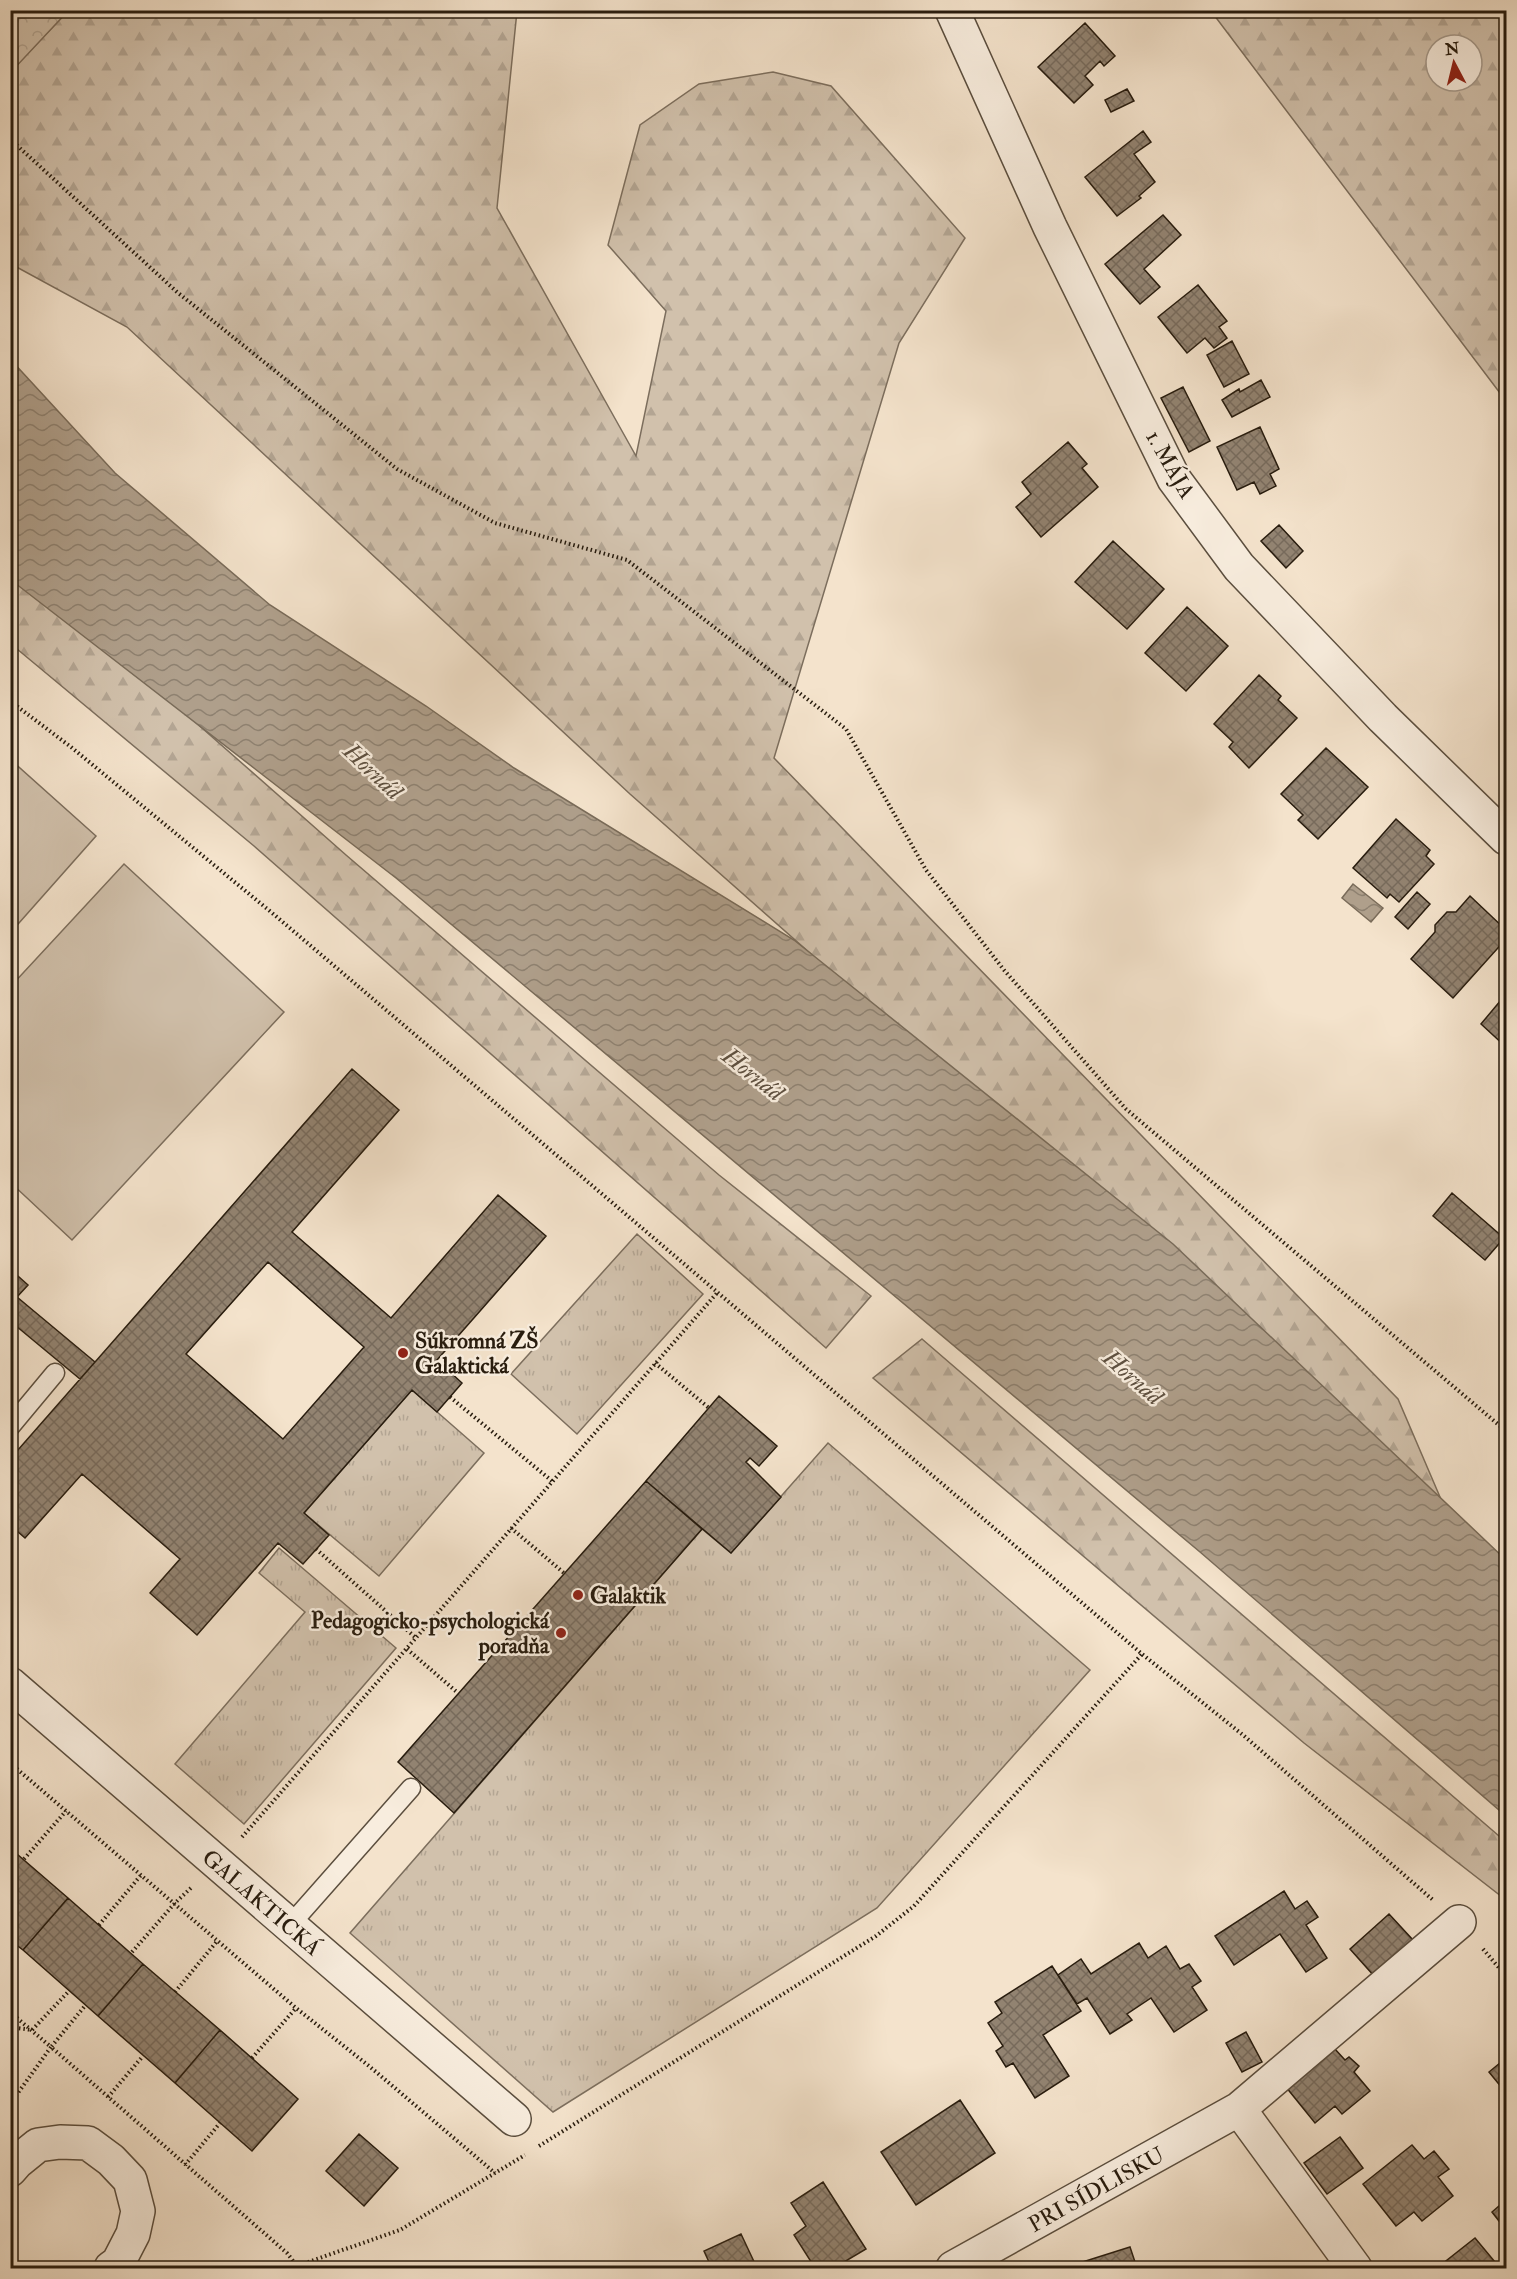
<svg xmlns="http://www.w3.org/2000/svg" width="1517" height="2279" font-family="'IM FELL Double Pica',serif">
	<style>
		.grass { fill: url(#grass-tufts); stroke: #7c6e5d; stroke-width: 1.5 }
		.forest { fill: url(#forest-firs); stroke: #7c6e5d; stroke-width: 1.5; fill-rule: evenodd }
		.park { fill: url(#park-crowns); stroke: #7c6e5d; stroke-width: 1.5 }
		.pitch { fill: #d1c1ac; stroke: #7c6e5d; stroke-width: 1.5 }
		.water { fill: url(#water-waves); stroke: #796b59; stroke-width: 1.5 }
		.building { fill: url(#building-cross-hatch); stroke: #281c0e; stroke-width: 1.5; fill-rule: evenodd }
		.lines { fill: none; stroke-linecap: round; stroke-linejoin: round }
		.lane-casing { stroke: #5b4e3e; stroke-width: 21 }
		.street-casing { stroke: #5b4e3e; stroke-width: 36 }
		.path { stroke: #281c0e; stroke-width: 4; stroke-dasharray: 1.5 3; stroke-linecap: butt }
		.lane { stroke: #f8edde; stroke-width: 18 }
		.street { stroke: #f8edde; stroke-width: 33 }
		.poi-dot { fill: #8f2418; stroke: #f8edde; stroke-width: 2 }
		.labels { text-anchor: middle; stroke-width: 5; stroke-linejoin: round; paint-order: stroke }
		.street-label { font-size: 22px; fill: #281c0e; stroke: #f8edde }
		.poi-label { font-size: 22px; font-weight: bold; fill: #281c0e; stroke: #f8edde; text-anchor: start }
		.water-label { font-size: 24px; font-style: italic; fill: #5e5040; stroke: #f8edde }
	</style>
	<defs>
		<pattern id="grass-tufts" width="24" height="20" patternUnits="userSpaceOnUse" patternTransform="scale(1.5)"><rect width="24" height="20" fill="#d1c1ac"/><path d="M3 7l-1-3M5 7V3M7 7l1-3M15 17l-1-3M17 17v-4M19 17l1-3" fill="none" stroke="#b3a593"/></pattern>
		<pattern id="forest-firs" width="22" height="20" patternUnits="userSpaceOnUse" patternTransform="scale(1.5)"><rect width="22" height="20" fill="#d1c1ac"/><path d="M5 1l3.5 6h-7zM16 11l3.5 6h-7z" fill="#b3a593"/></pattern>
		<pattern id="park-crowns" width="20" height="18" patternUnits="userSpaceOnUse" patternTransform="scale(1.5)"><rect width="20" height="18" fill="#d1c1ac"/><path d="M2 6a3 3 0 1 1 6 0M12 15a3 3 0 1 1 6 0" fill="none" stroke="#b3a593"/></pattern>
		<pattern id="water-waves" width="16" height="10" patternUnits="userSpaceOnUse" patternTransform="scale(1.5)"><rect width="16" height="10" fill="#af9f8b"/><path d="M0 5q4-4 8 0t8 0" fill="none" stroke="#8e8170"/></pattern>
		<pattern id="building-cross-hatch" width="8" height="8" patternUnits="userSpaceOnUse" patternTransform="scale(1.5)"><rect width="8" height="8" fill="#928371"/><path d="M0 0l8 8M0 8l8-8" fill="none" stroke="#776a5b"/></pattern>
	</defs>
	<rect width="100%" height="100%" fill="#f4e3cc"/>
	<filter id="stains"><feTurbulence type="fractalNoise" baseFrequency=".00333" numOctaves="4"/><feColorMatrix values="0 0 0 0 .2 0 0 0 0 .09 0 0 0 0 .02 0 0 0 .5 -.17"/></filter>
	<radialGradient id="worn" r=".72"><stop offset=".6" stop-color="#630" stop-opacity="0"/><stop offset="1" stop-color="#630" stop-opacity=".3"/></radialGradient>
	<path class="grass" d="M 637,1234 L 703,1294 L 577,1434 L 511,1374 Z
		M 412,1390 L 484,1453 L 379,1576 L 304,1513 Z
		M 828,1443 L 1090,1670 L 877,1908 L 553,2112 L 350,1933 L 702,1529 L 731,1553 Z
		M 279,1548 L 396,1648 L 244,1824 L 175,1764 L 305,1612 L 259,1573 Z"/>
	<path class="forest" d="M 68,11 L 517,11 L 497,208 L 636,456 L 666,311 L 608,245 L 640,125 L 699,84 L 773,72 L 831,86 L 965,238 L 899,343 L 774,758 L 1398,1399 L 1449,1518 L 630,794 L 127,327 L 11,264 L 10,72 Z
		M 1211,11 L 1506,11 L 1506,401 ZM 1436,45 L 1472,45 L 1472,81 L 1436,81 Z
		M 10,553 L 66,608 L 346,855 L 719,1175 L 871,1296 L 826,1348 L 254,846 L 11,644 Z
		M 922,1339 L 1506,1842 L 1506,1900 L 1304,1743 L 873,1378 Z"/>
	<path class="park" d="M 11,10 L 68,11 L 11,72 L 10,11 Z"/>
	<path class="pitch" d="M 11,760 L 96,836 L 11,932 Z
		M 124,864 L 284,1012 L 72,1240 L 11,1183 L 11,986 Z"/>
	<path class="water" d="M 11,360 L 115,473 L 270,605 L 426,706 L 514,768 L 794,940 L 1173,1244 L 1506,1560 L 1506,1816 L 1200,1552 L 396,878 L 11,580 Z
		M 1353,884 L 1383,908 L 1371,922 L 1342,898 Z"/>
	<path class="building" d="M 1085,23 L 1115,56 L 1104,66 L 1100,61 L 1085,76 L 1093,85 L 1074,103 L 1038,67 Z
		M 1127,89 L 1134,101 L 1111,112 L 1105,100 Z
		M 1143,131 L 1151,142 L 1134,154 L 1155,182 L 1139,196 L 1141,198 L 1117,216 L 1085,177 Z
		M 1163,215 L 1181,235 L 1144,269 L 1160,287 L 1140,304 L 1105,264 Z
		M 1198,285 L 1227,321 L 1219,327 L 1227,338 L 1214,348 L 1205,338 L 1187,353 L 1158,317 Z
		M 1232,341 L 1249,374 L 1224,387 L 1207,355 Z
		M 1261,380 L 1270,397 L 1232,417 L 1222,400 L 1239,389 L 1240,392 Z
		M 1183,387 L 1210,441 L 1189,452 L 1161,398 Z
		M 1260,427 L 1279,469 L 1270,474 L 1276,486 L 1260,494 L 1254,482 L 1237,490 L 1217,447 Z
		M 1068,442 L 1087,464 L 1082,468 L 1098,487 L 1041,537 L 1016,507 L 1031,494 L 1022,482 Z
		M 1279,525 L 1303,551 L 1286,568 L 1261,541 Z
		M 1113,541 L 1164,589 L 1127,629 L 1075,582 Z
		M 1187,607 L 1228,646 L 1186,691 L 1145,653 Z
		M 1259,675 L 1281,696 L 1278,700 L 1297,718 L 1249,768 L 1229,747 L 1233,742 L 1214,724 Z
		M 1326,748 L 1368,787 L 1318,839 L 1298,820 L 1303,815 L 1281,794 Z
		M 1396,819 L 1430,850 L 1426,856 L 1434,864 L 1399,902 L 1390,894 L 1387,898 L 1353,868 Z
		M 1417,892 L 1430,904 L 1408,929 L 1395,917 Z
		M 1470,896 L 1506,930 L 1506,939 L 1453,998 L 1411,959 L 1435,932 L 1435,925 L 1447,912 L 1456,912 Z
		M 1506,994 L 1506,1047 L 1481,1024 Z
		M 352,1069 L 399,1110 L 292,1232 L 391,1318 L 498,1195 L 546,1236 L 437,1360 L 462,1383 L 437,1412 L 412,1390 L 304,1513 L 329,1535 L 303,1564 L 278,1543 L 197,1635 L 150,1593 L 180,1559 L 82,1474 L 25,1538 L 10,1525 L 10,1459 ZM 268,1262 L 364,1347 L 283,1439 L 186,1354 Z
		M 1452,1193 L 1504,1238 L 1485,1260 L 1433,1216 Z
		M 10,1269 L 28,1285 L 17,1297 L 95,1362 L 80,1379 L 10,1321 Z
		M 719,1396 L 777,1446 L 759,1466 L 750,1458 L 746,1462 L 781,1497 L 731,1553 L 646,1481 Z
		M 646,1481 L 702,1529 L 454,1813 L 398,1762 Z
		M 10,1848 L 68,1898 L 23,1950 L 10,1940 Z
		M 1284,1891 L 1295,1909 L 1307,1901 L 1318,1917 L 1306,1925 L 1327,1958 L 1306,1972 L 1280,1934 L 1234,1965 L 1215,1936 Z
		M 68,1898 L 143,1964 L 98,2016 L 23,1950 Z
		M 1389,1914 L 1413,1940 L 1374,1976 L 1350,1949 Z
		M 1139,1943 L 1148,1958 L 1166,1946 L 1180,1969 L 1189,1964 L 1201,1981 L 1192,1987 L 1207,2010 L 1174,2032 L 1151,1998 L 1127,2014 L 1132,2020 L 1110,2034 L 1087,1998 L 1077,2004 L 1058,1975 L 1081,1959 L 1091,1974 Z
		M 143,1964 L 220,2030 L 175,2083 L 98,2016 Z
		M 1052,1966 L 1081,2011 L 1043,2035 L 1069,2076 L 1035,2098 L 1013,2063 L 1006,2067 L 996,2051 L 1003,2046 L 988,2023 L 1002,2013 L 995,2002 Z
		M 220,2030 L 298,2099 L 252,2151 L 175,2083 Z
		M 1246,2032 L 1262,2062 L 1242,2072 L 1226,2043 Z
		M 1334,2048 L 1345,2060 L 1349,2057 L 1359,2066 L 1354,2072 L 1370,2091 L 1342,2114 L 1335,2106 L 1315,2123 L 1286,2087 Z
		M 1506,2058 L 1506,2084 L 1502,2088 L 1489,2072 Z
		M 960,2100 L 995,2153 L 916,2205 L 881,2152 Z
		M 359,2134 L 398,2168 L 364,2206 L 326,2171 Z
		M 1340,2137 L 1363,2168 L 1327,2194 L 1304,2163 Z
		M 1412,2145 L 1424,2159 L 1434,2151 L 1449,2169 L 1438,2177 L 1453,2196 L 1422,2221 L 1414,2212 L 1396,2226 L 1363,2184 Z
		M 823,2182 L 866,2249 L 834,2268 L 815,2268 L 794,2235 L 806,2226 L 791,2203 Z
		M 1506,2200 L 1506,2230 L 1492,2212 Z
		M 741,2234 L 757,2268 L 695,2268 L 709,2262 L 704,2251 Z
		M 1475,2238 L 1500,2268 L 1437,2268 Z
		M 1130,2247 L 1137,2268 L 1074,2268 L 1073,2265 Z"/>
	<g class="lines">
		<g class="lane-casing">
			<path id="lane" d="M 10,1427 L 55,1373
				M 290,1925 L 411,1788"/>
		</g>
		<g class="street-casing">
			<path id="street" d="M 952,10 L 1050,227 L 1174,479 L 1239,567 L 1383,718 L 1506,838
				M 10,1684 L 514,2119
				M 1239,2109 L 1355,2268
				M 10,2170 L 17,2162 L 38,2145 L 60,2142 L 88,2143 L 111,2160 L 130,2180 L 138,2211 L 133,2234 L 118,2263 L 111,2268
				M 953,2268 L 1239,2109 L 1459,1922"/>
		</g>
		<path class="path" d="M 10,139 L 177,292 L 397,469 L 495,523 L 627,560 L 846,729 L 926,870 L 1004,970 L 1126,1109 L 1506,1431
			M 10,701 L 71,747 L 271,912 L 1142,1654 L 1243,1735 L 1433,1900
			M 655,1363 L 709,1408
			M 450,1397 L 552,1481
			M 511,1528 L 564,1573
			M 316,1549 L 416,1638
			M 407,1649 L 458,1693
			M 10,1763 L 296,2008 L 369,2066 L 495,2173
			M 242,1837 L 717,1293
			M 24,1859 L 66,1811
			M 99,1925 L 142,1874
			M 1483,1949 L 1506,1976
			M 132,1952 L 175,1903 L 192,1887
			M 175,1992 L 218,1940
			M 84,2007 L 51,2047 L 287,2253 L 297,2266
			M 10,2012 L 51,2047 L 10,2104
			M 10,2027 L 32,2030 L 69,1991
			M 252,2058 L 296,2008
			M 108,2097 L 143,2056
			M 539,2146 L 876,1936 L 914,1906 L 1142,1654
			M 185,2165 L 220,2123
			M 291,2268 L 400,2230 L 525,2155"/>
		<use href="#lane" class="lane"/>
		<use href="#street" class="street"/>
	</g>
	<g class="poi-dot">
		<circle cx="403" cy="1353" r="6"/>
		<circle cx="578" cy="1595" r="6"/>
		<circle cx="561" cy="1633" r="6"/>
	</g>
	<g class="labels">
		<g class="street-label">
			<text transform="translate(1171 464) rotate(60)" y="8">1. MÁJA</text>
			<text transform="translate(262 1902) rotate(41)" y="8">GALAKTICKÁ</text>
			<text transform="translate(1096 2189) rotate(-29)" y="8">PRI SÍDLISKU</text>
		</g>
		<g class="poi-label">
			<text x="415" y="1348">Súkromná ZŠ<tspan x="415" dy="25">Galaktická</tspan></text>
			<text x="590" y="1603">Galaktik</text>
			<text x="549" y="1628" text-anchor="end">Pedagogicko-psychologická<tspan x="549" dy="25">poradňa</tspan></text>
		</g>
		<g class="water-label">
			<text transform="translate(373 771) rotate(43)" y="8">Hornád</text>
			<text transform="translate(753 1074) rotate(38)" y="8">Hornád</text>
			<text transform="translate(1133 1377) rotate(41)" y="8">Hornád</text>
		</g>
	</g>
	<rect width="1517" height="2279" fill="none" stroke="#f4e3cc" stroke-width="36"/>
	<rect x="12" y="12" width="1493" height="2255" fill="none" stroke="#281c0e" stroke-width="3"/>
	<rect x="18" y="18" width="1481" height="2243" fill="none" stroke="#281c0e" stroke-width="1.5"/>
	<g transform="translate(1454 63) rotate(353)"><circle r="28" fill="#f8edde" stroke="#a5998b" stroke-width="1.5"/>
	<path d="M0-4.5L10 22L0 15L-10 22Z" fill="#8f2418"/>
	<text y="-9" font-size="16" font-weight="bold" text-anchor="middle" fill="#281c0e">N</text>
	</g>
	<rect width="100%" height="100%" filter="url(#stains)"/>
	<rect width="100%" height="100%" fill="url(#worn)"/>
</svg>
